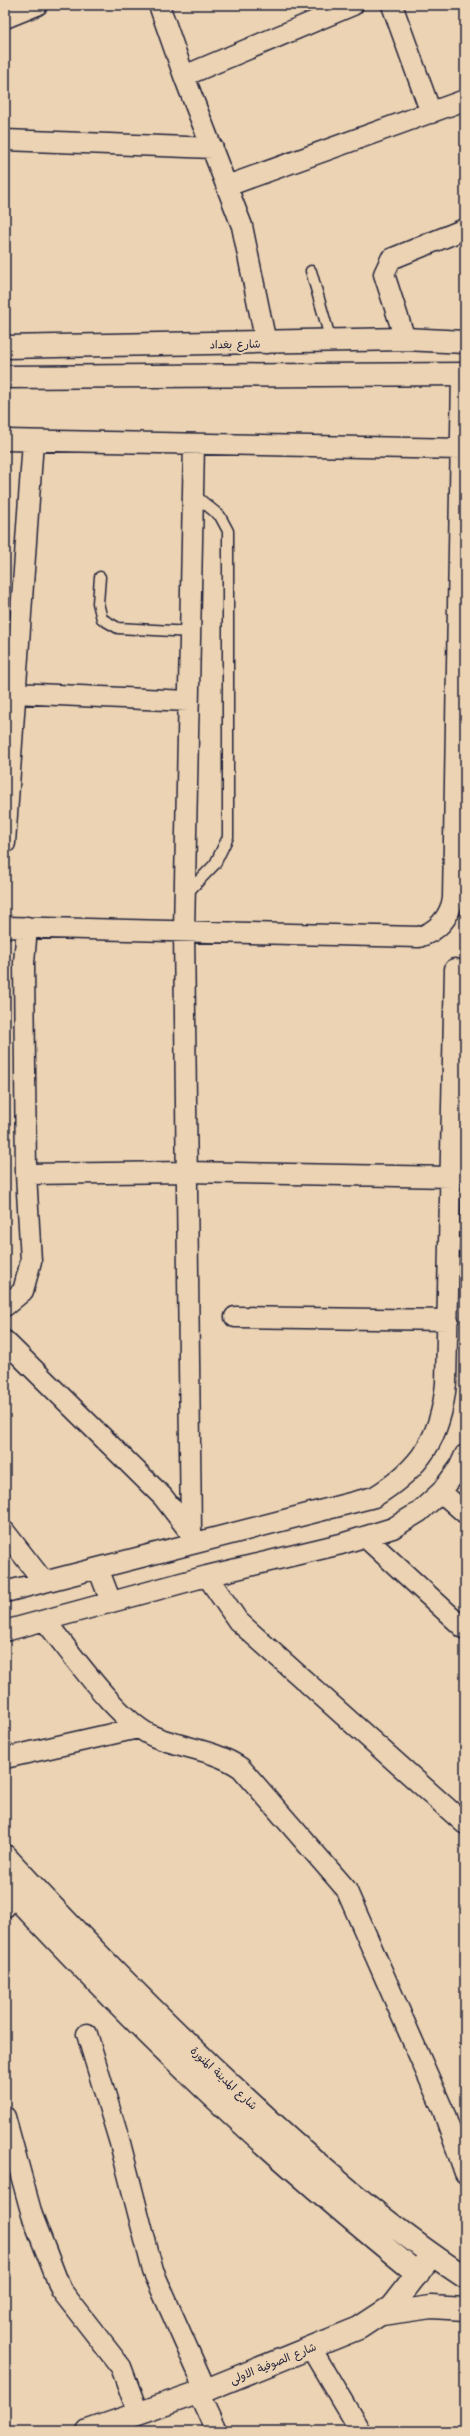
<svg xmlns="http://www.w3.org/2000/svg" width="470" height="2436" font-family="Kalam,'Playpen Sans Arabic',sans-serif">
	<style>
		.lines { fill: none; stroke-linecap: round; stroke-linejoin: round }
		.service-casing { stroke: #22223b; stroke-width: 13 }
		.minor-casing { stroke: #22223b; stroke-width: 23 }
		.tertiary-casing { stroke: #22223b; stroke-width: 25 }
		.secondary-casing { stroke: #22223b; stroke-width: 25 }
		.primary-casing { stroke: #22223b; stroke-width: 25 }
		.service { stroke: #ebd3b3; stroke-width: 10 }
		.minor { stroke: #ebd3b3; stroke-width: 20 }
		.tertiary { stroke: #ebd3b3; stroke-width: 22 }
		.secondary { stroke: #ebd3b3; stroke-width: 22 }
		.primary { stroke: #ebd3b3; stroke-width: 22 }
		.labels { text-anchor: middle; stroke-width: 4; stroke-linejoin: round; paint-order: stroke }
		.street-label { font-size: 11px; fill: #22223b; stroke: #ebd3b3 }
	</style>
	<rect width="100%" height="100%" fill="#ebd3b3"/>
	<filter id="ink" filterUnits="userSpaceOnUse"><feTurbulence type="fractalNoise" baseFrequency=".025" numOctaves="2"/><feDisplacementMap in="SourceGraphic" scale="8" xChannelSelector="R" yChannelSelector="G"/><feConvolveMatrix kernelMatrix="1 2 1 2 8 2 1 2 1" color-interpolation-filters="sRGB"/></filter>
	<g filter="url(#ink)">
		<g class="lines">
			<g class="service-casing">
				<path id="service" d="M 311,271 L 331,341
					M 100,577 L 98,603 L 102,619 L 118,628 L 191,632
					M 186,894 L 215,864 L 228,837 L 228,531 L 220,516 L 193,494"/>
			</g>
			<g class="minor-casing">
				<path id="minor" d="M 159,5 L 184,76 L 242,226 L 266,343
					M 392,5 L 431,113
					M 5,18 L 37,5
					M 184,76 L 353,5
					M 5,140 L 213,148
					M 227,186 L 465,100
					M 405,339 L 384,274 L 391,259 L 465,229
					M 5,440 L 461,449
					M 15,693 L 188,701
					M 5,843 L 33,441
					M 5,927 L 419,937 C 438,931 449,918 453,899 L 462,374
					M 26,1174 L 188,1172 L 451,1177
					M 5,1306 L 23,1291 L 31,1261 L 26,1174 L 24,963 L 27,927
					M 235,1317 L 448,1320
					M 5,1341 L 163,1497 L 193,1536
					M 441,1492 L 465,1513
					M 5,1532 L 44,1582
					M 191,1532 L 184,931 L 194,444
					M 365,1537 L 465,1629
					M 98,1568 L 111,1602
					M 207,1576 L 238,1621 L 465,1824
					M 5,1592 L 374,1497 C 420,1469 441,1438 446,1383 L 455,969
					M 45,1621 C 71,1652 119,1723 155,1737 C 183,1748 215,1750 241,1768 L 346,1889 L 443,2110 L 465,2173
					M 5,1631 L 207,1576 L 341,1544 L 393,1528 L 419,1512 L 441,1492 L 459,1468 L 465,1455
					M 5,1758 L 138,1728
					M 5,1907 L 9,1890
					M 87,2034 L 120,2143 L 153,2271 L 206,2390
					M 5,2117 L 32,2215 L 61,2290 L 121,2367 L 138,2413
					M 311,2348 L 360,2431
					M 198,2392 L 216,2431"/>
			</g>
			<g class="tertiary-casing">
				<path id="tertiary" d="M 88,2431 L 206,2390 L 359,2328 L 391,2307 L 432,2255"/>
			</g>
			<g class="secondary-casing">
				<path id="secondary" d="M 5,1856 C 81,1938 159,2018 241,2094 C 312,2160 384,2224 465,2277
					M 5,1886 C 69,1954 134,2022 202,2086 C 271,2152 344,2214 418,2274
					M 382,2314 L 431,2307 L 465,2309"/>
			</g>
			<g class="primary-casing">
				<path id="primary" d="M 5,347 L 405,339 L 465,342
					M 5,377 L 465,374"/>
			</g>
			<use href="#service" class="service"/>
			<use href="#minor" class="minor"/>
			<use href="#tertiary" class="tertiary"/>
			<use href="#secondary" class="secondary"/>
			<use href="#primary" class="primary"/>
		</g>
	</g>
	<g class="labels">
		<g class="street-label">
			<text transform="translate(235 344) rotate(-1)" y="4">شارع بغداد</text>
			<text transform="translate(224 2078) rotate(43)" y="4">شارع المدينة المنورة</text>
			<text transform="translate(273 2363) rotate(-22)" y="4">شارع الصوفية الاولى</text>
		</g>
	</g>
	<rect width="470" height="2436" fill="none" stroke="#ebd3b3" stroke-width="20"/>
	<rect x="10" y="10" width="450" height="2416" fill="none" stroke="#22223b" stroke-width="1.5" filter="url(#ink)"/>
</svg>
